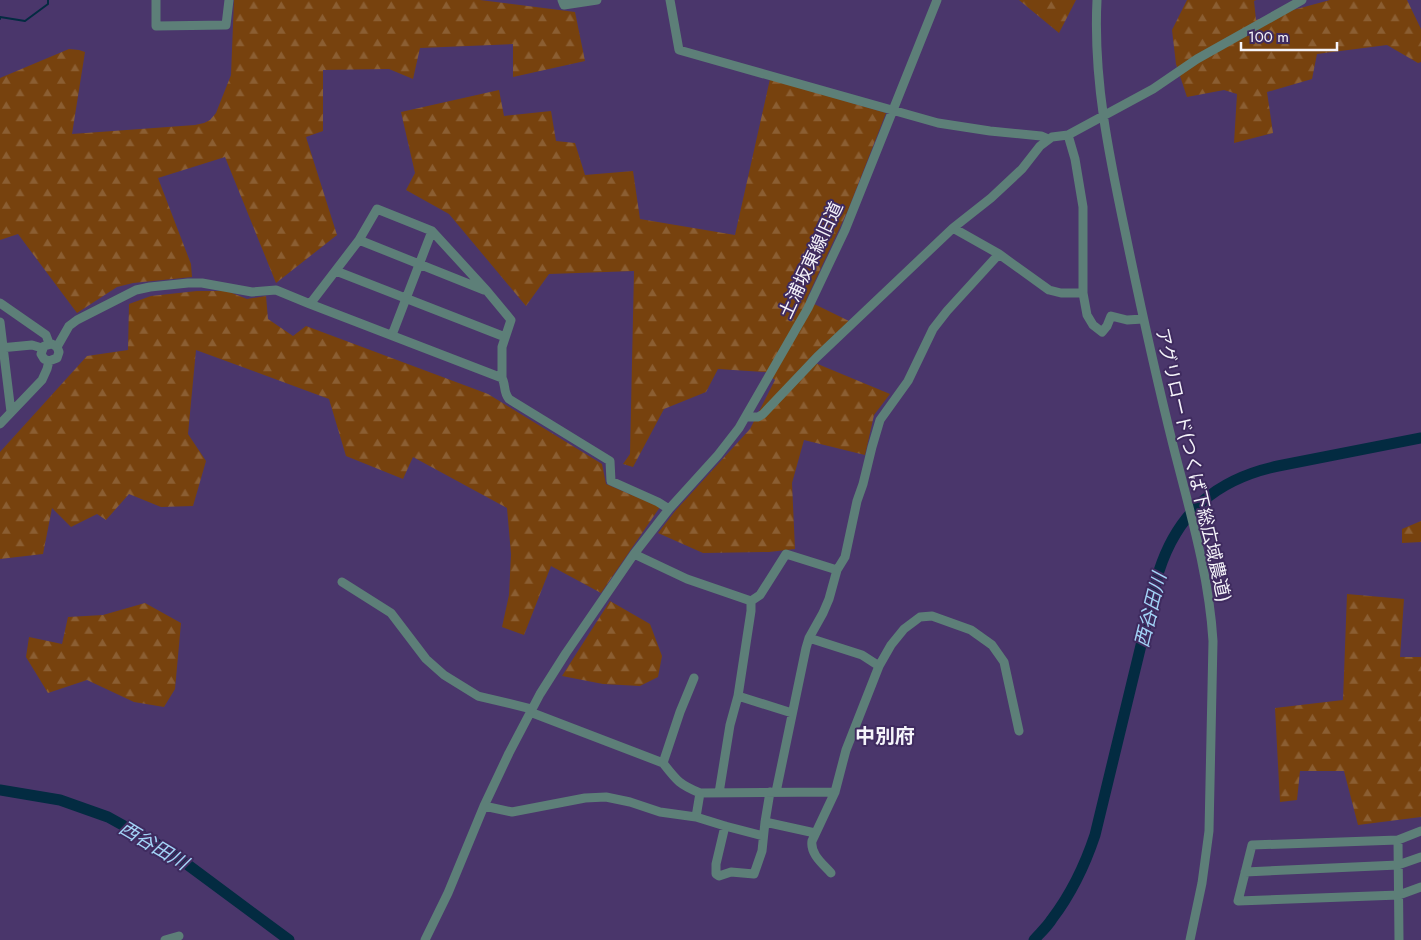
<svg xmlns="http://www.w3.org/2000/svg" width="1421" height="940" font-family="Jost,'Noto Sans JP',sans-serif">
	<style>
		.forest { fill: url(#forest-firs) }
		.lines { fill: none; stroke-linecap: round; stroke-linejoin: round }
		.stream { stroke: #032b41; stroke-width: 2 }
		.river { stroke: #032b41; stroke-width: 11 }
		.minor { stroke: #5d7f78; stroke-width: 9 }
		.labels { text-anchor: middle; stroke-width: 4; stroke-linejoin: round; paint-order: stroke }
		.street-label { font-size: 18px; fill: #f5f4fa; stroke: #3f2b5f }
		.water-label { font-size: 19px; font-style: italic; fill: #a3d4f7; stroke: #3f2b5f }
		.quarter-label { font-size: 20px; font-weight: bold; fill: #f5f4fa; stroke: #3f2b5f }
	</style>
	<defs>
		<pattern id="forest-firs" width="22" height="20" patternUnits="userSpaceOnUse" patternTransform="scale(1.25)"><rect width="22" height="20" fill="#77420e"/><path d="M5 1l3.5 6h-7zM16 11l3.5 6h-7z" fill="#8b5e32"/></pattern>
	</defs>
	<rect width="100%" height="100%" fill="#4a366b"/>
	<path class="forest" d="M 234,0 L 480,0 L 575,12 L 585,61 L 513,77 L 513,44 L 420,48 L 413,79 L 389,69 L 323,70 L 323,131 L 306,137 L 337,235 L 276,283 L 225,157 L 158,178 L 191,264 L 192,277 L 133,283 L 117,287 L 77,313 L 18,234 L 0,240 L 0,78 L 69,49 L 79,50 L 85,52 L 72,134 L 195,125 L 204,123 L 210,120 L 216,113 L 231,75 Z
		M 1019,0 L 1076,0 L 1059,33 Z
		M 1187,0 L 1256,0 L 1254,1 L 1256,20 L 1330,0 L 1407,0 L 1421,29 L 1421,62 L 1418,63 L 1387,45 L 1317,54 L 1312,79 L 1267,92 L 1273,133 L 1234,143 L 1237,94 L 1224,90 L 1187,97 L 1176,64 L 1172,30 Z
		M 770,79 L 886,113 L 848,210 L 806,300 L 849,321 L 808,360 L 890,394 L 874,415 L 865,455 L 804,440 L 792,483 L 795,549 L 769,552 L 703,553 L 658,533 L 676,510 L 750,429 L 775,380 L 766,372 L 718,369 L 706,392 L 664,409 L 633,467 L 623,464 L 630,454 L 634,271 L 549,274 L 526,306 L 449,214 L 406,190 L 415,173 L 401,112 L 499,90 L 504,116 L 551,111 L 556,141 L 575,143 L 585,175 L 633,171 L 640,219 L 735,235 Z
		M 197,291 L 227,291 L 247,299 L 266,296 L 268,319 L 293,336 L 306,326 L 488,394 L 602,464 L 606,484 L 660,507 L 601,593 L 551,566 L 524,635 L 502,627 L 509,595 L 511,554 L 507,508 L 413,457 L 403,479 L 346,456 L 329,399 L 196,350 L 188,434 L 206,461 L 193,506 L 161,507 L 129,494 L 106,520 L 97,514 L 71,527 L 52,508 L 43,554 L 0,559 L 0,452 L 87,356 L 128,350 L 129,304 L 151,296 Z
		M 1421,521 L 1421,542 L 1402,543 L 1402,529 Z
		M 1347,594 L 1404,599 L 1400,657 L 1421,657 L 1421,817 L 1358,825 L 1344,771 L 1300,771 L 1297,800 L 1280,802 L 1275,708 L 1343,700 Z
		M 610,601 L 650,624 L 662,656 L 658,677 L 640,686 L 603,684 L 562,676 Z
		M 145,603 L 181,623 L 175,689 L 164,707 L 134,702 L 87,680 L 48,693 L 26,657 L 29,637 L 62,644 L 68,617 L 103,615 Z"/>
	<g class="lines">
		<path class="stream" d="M 0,19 L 0,17 L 25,21 L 48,4 L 48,0"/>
		<path class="river" d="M 0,790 L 60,800 L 108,817 L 164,848 L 188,865 L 289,940
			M 1034,940 C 1040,933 1047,927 1052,919 C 1071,894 1085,865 1095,835 L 1159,571 C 1178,512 1217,479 1278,466 L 1421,438"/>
		<path class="minor" d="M 156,0 L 156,26 L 226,25 L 229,0
			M 562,0 L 564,5 L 597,0
			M 670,0 L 679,50 L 938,123 L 990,131 L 1041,136 L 1048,139
			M 1097,0 C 1093,79 1109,155 1125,231 C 1140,304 1156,377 1174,449 C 1190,512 1209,575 1213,641 L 1209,831 L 1202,883 L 1190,940
			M 1068,135 L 1075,159 L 1083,207 L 1083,293 L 1087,315 L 1093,325 L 1102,332 L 1107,326 L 1111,316 L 1127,320 L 1143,319
			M 953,228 L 999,254 L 1049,290 L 1061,293 L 1083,293
			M 359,240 L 484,290
			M 336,271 L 505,337
			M 0,303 L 46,335 L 49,343
			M 310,304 L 359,240 L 377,209 L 432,231 L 487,291 L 511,320 L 502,347 L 502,378 C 506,385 503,392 509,399 L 610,461 L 611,481 L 658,502 L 669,509
			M 0,322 L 11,412
			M 392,335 L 432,231
			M 57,347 L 52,344 L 44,346 L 41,354 L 44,359 L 49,361 L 57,358 L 59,352 L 57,347 L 69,326 L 77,320 L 136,290 L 150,287 L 188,283 L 202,283 L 252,292 L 276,290 L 310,304 L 502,378
			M 0,348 L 32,345 L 42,348
			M 746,417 L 758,417 L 763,414 L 817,357 L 953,228 L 991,198 L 1022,169 L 1040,146 L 1052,137 L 1068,135 L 1153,89 L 1197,59 L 1302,0
			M 0,424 L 42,380 L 47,369 L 49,361
			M 634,554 L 687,579 L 751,601 L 751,611 L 738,696 L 730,725 L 719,793
			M 342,582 L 391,613 L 426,659 L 444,675 L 478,696 L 532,709
			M 751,601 L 760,595 L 786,554 L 837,570
			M 809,638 L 862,655 L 879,666
			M 738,696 L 792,713
			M 530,712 L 663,763 C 677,781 679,784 700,793 L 835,792
			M 663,763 L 680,712 L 694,678
			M 776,792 L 806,648 L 809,638 L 823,613 L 829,599 L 837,570 L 845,557 L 857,501 L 863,484 L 872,447 L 880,420 L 908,381 L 933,329 L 947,311 L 999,254
			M 484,806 L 512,812 L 585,798 L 606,797 L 630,802 L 660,812 L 696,817 L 725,826 L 763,836
			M 696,817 L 700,793
			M 765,822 L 815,833
			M 725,826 L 716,864 L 716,874 L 719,876 L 731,872 L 754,874 L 762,851 L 765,822 L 770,792
			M 1421,831 L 1398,840 L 1252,845 L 1238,901 L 1399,895 L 1421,887
			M 1398,840 L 1399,940
			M 1245,872 L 1398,865 L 1421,857
			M 831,873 C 823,864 810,854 812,841 L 835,792 L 846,750 L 879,666 L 891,645 L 904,629 L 920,617 L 932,616 L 971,630 L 992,645 L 1004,662 L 1019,731
			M 165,940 L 179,936
			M 425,940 L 448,893 L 484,806 L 509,753 L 540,694 L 566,653 L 634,554 L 669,509 L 718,455 L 739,428 L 808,308 L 845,230 L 937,0"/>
	</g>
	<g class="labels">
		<g class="street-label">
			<text transform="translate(811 260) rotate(-65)" y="6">土浦坂東線旧道</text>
			<text transform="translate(1193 465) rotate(77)" y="6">アグリロード(つくば下総広域農道)</text>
		</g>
		<g class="water-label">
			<text transform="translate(1150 610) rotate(-76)" y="7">西谷田川</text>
			<text transform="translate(154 845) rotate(31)" y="7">西谷田川</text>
		</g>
		<g class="quarter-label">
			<text x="885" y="743">中別府</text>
		</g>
	</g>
	<path d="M1241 42v8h96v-8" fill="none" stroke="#f5f4fa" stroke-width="2.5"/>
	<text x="1248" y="42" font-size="15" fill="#f5f4fa" stroke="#3f2b5f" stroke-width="4" paint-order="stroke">100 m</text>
</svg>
